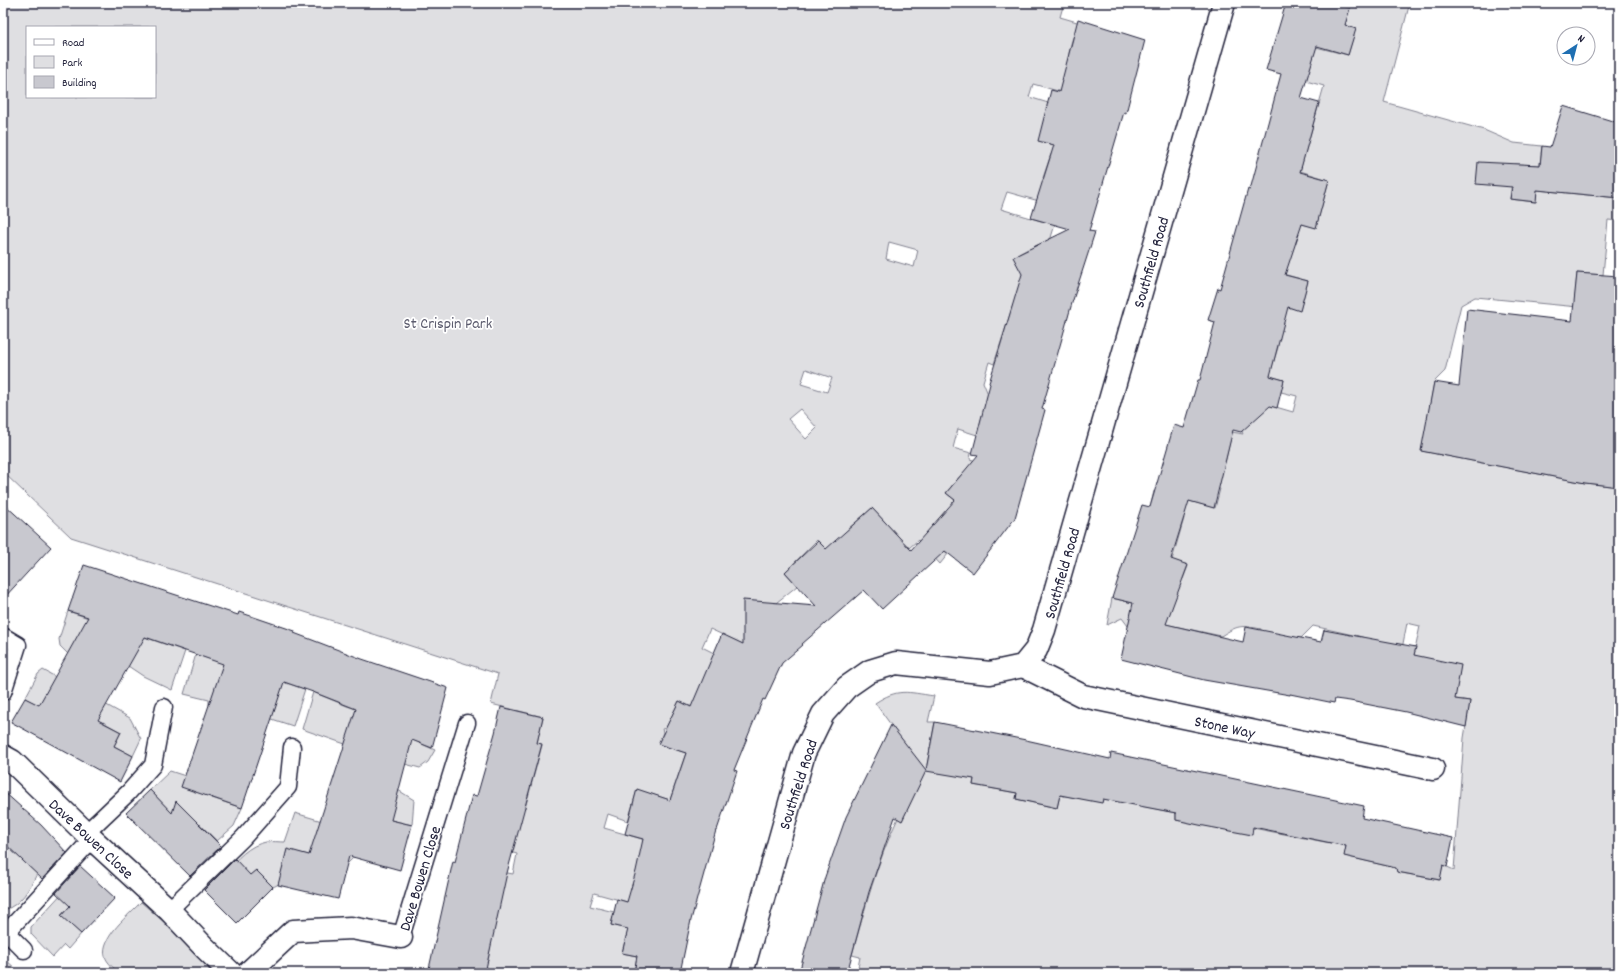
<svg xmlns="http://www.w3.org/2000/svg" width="1622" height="976" font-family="Dekko,sans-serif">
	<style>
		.green { fill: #dfdfe2; stroke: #80808e; fill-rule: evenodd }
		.building { fill: #c8c8cf; stroke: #22223b }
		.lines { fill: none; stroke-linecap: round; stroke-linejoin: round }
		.lane-casing { stroke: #22223b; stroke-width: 19 }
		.street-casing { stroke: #22223b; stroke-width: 25 }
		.lane { stroke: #fff; stroke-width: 16 }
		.street { stroke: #fff; stroke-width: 22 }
		.labels { text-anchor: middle; stroke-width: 3.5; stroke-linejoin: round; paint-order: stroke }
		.street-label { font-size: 16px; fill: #22223b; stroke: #fff }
		.park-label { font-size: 16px; fill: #5b5b6d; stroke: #fff }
	</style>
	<rect width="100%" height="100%" fill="#fff"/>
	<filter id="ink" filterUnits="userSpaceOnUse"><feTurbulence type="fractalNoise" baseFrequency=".025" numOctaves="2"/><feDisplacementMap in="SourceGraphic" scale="8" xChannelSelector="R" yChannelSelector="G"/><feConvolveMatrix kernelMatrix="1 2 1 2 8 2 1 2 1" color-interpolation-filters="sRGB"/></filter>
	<g filter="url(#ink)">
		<path class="green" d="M 3,3 L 1064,3 L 1060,17 L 1077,22 L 1080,25 C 1067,39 1067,75 1065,93 L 1033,84 L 1029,97 L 1061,107 L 1062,147 L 1060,157 L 1051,154 L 1043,178 L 1050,180 L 1046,203 L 1007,192 L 1001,209 L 1041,221 L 1056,221 L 1046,254 L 1028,249 L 1019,254 L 1016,263 L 1069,310 L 1067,321 L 1013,305 L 994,364 L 989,362 L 983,382 L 988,394 L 977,435 L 958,429 L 953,448 L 971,453 L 970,459 L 982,463 L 960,476 L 946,493 L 966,509 L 925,534 L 948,554 L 940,564 L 918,540 L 909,548 L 872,508 L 848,529 L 847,571 L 817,540 L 785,572 L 797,586 L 766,611 L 747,646 L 710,629 L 702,647 L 714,653 L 705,713 L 679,701 L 666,728 L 662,729 L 663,732 L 659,744 L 686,753 L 670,800 L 637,790 L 628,821 L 608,814 L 604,828 L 649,841 L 634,904 L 594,893 L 590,906 L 614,912 L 611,925 L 644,932 L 626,936 L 622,953 L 637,956 L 634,973 L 471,973 L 488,961 L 490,949 L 491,870 L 513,874 L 517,854 L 491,847 L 501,802 L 525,808 L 542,745 L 537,743 L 543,717 L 491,704 L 498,674 L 71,537 L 3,472 ZM 27,27 L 155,27 L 155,97 L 27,97 ZM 889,242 L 918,250 L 914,267 L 886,259 ZM 806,369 L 832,378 L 827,392 L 801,384 ZM 800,409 L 817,428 L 806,439 L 788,419 Z
			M 1344,3 L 1400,3 L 1409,6 L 1384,102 L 1484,130 L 1514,143 L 1542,146 L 1540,165 L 1514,164 L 1510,199 L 1535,202 L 1537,190 L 1619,198 L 1619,221 L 1608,220 L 1603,275 L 1577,273 L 1575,297 L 1619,311 L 1475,297 L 1461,305 L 1445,371 L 1434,382 L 1422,451 L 1585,483 L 1619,487 L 1619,973 L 857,973 L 860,957 L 852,955 C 865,908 877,862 898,818 L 902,821 L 909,805 L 894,729 L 875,703 C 898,688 907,692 934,696 L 928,722 L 935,722 L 927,765 L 948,768 L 974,779 L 973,785 L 1017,793 L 1016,799 L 1057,808 L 1060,795 L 1102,802 L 1103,798 L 1176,813 L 1176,820 L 1187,822 L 1253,828 L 1346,846 L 1345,856 L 1396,868 L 1397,872 L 1439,880 L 1443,865 L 1454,870 L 1464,738 L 1470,701 L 1455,699 L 1414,655 L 1420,626 L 1407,623 L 1401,654 L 1362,637 L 1313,626 L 1301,638 L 1259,644 L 1261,629 C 1241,625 1238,625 1221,636 L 1150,621 L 1147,631 L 1128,626 L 1122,618 L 1107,625 L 1112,598 L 1141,605 L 1168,574 L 1183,579 L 1188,566 L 1172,560 L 1184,518 L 1150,508 L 1154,491 L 1215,508 L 1220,489 L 1216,488 L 1210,460 L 1225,463 L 1232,432 L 1243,434 L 1242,432 L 1247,417 L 1269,405 L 1293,412 L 1297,396 L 1281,392 L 1284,380 L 1253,372 L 1271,370 L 1278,347 L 1269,302 L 1300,310 L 1308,281 L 1272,271 L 1302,224 L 1316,227 L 1329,180 L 1300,171 L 1324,86 L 1306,81 L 1316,47 L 1348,55 L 1355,29 L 1345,25 L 1350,8 L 1343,6 Z
			M 68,611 L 185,651 L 172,690 L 143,676 L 122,662 L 68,654 L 60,646 L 59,639 Z
			M 196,654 L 305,689 L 293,726 L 266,717 L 240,717 L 209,705 L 209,700 L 184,694 Z
			M 43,670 L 130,718 L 141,739 L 133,756 L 114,746 L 121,732 L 103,722 L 96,736 L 25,698 L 38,674 Z
			M 313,692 L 347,706 L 416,728 L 413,740 L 435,750 L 428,762 L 420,768 L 375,756 L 398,790 L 414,800 L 412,825 L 366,814 L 354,857 L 347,864 L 287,850 L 279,884 L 273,887 L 256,870 L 240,885 L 226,871 C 237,859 249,845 266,842 C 272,841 279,842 285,842 L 295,813 L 322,821 L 345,744 L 302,729 Z
			M 170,771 L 216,786 L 212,798 L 242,808 L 234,826 L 217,841 L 200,824 L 191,833 L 150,790 Z
			M 3,842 L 37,874 C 29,889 21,905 4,910 L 3,909 Z
			M 64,891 L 75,901 L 61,915 L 81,934 L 68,949 L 64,945 L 53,957 L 31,934 L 31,927 Z
			M 141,902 L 190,945 L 209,968 L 209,973 L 119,973 C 114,968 107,963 105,956 C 100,937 130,914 141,902 Z
			M 3,957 L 20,973 L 3,973 Z"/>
		<path class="building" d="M 1286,3 L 1333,3 L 1350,8 L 1345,25 L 1356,29 L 1348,55 L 1317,46 L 1301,98 L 1319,103 L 1300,172 L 1329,180 L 1316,228 L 1302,224 L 1285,275 L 1308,281 L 1300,311 L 1288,307 L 1270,376 L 1284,380 L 1277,408 L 1270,406 L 1241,432 L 1233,430 L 1214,508 L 1189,501 L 1171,559 L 1188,565 L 1166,624 L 1243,642 L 1246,627 L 1321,642 L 1324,630 L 1416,647 L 1414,655 L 1461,665 L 1455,699 L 1470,701 L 1466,727 L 1406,712 L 1350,701 L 1335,699 L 1334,703 L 1290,694 L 1290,695 L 1204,680 L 1121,659 L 1133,603 L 1112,598 L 1142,505 L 1150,507 L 1174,425 L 1184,428 L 1198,380 L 1200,380 L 1215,322 L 1208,320 L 1218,288 L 1220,289 L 1248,189 L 1250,190 L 1281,74 L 1266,70 Z
			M 1078,19 L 1145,40 L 1126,113 L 1124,112 L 1089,231 L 1095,232 L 1072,303 L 1042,409 L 1045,410 L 1015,518 L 973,573 L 945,551 L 882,609 L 864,590 L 802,644 L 803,645 L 782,663 L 765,700 L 763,699 L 734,770 L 737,771 L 717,830 L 716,830 L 691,920 L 680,973 L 634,973 L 637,956 L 622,953 L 628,929 L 611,925 L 617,899 L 627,902 L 636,871 L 643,839 L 625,834 L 637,789 L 670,800 L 686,753 L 658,744 L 679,701 L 691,707 L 722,634 L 743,644 L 743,600 L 816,606 L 785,572 L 818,541 L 826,549 L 872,508 L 911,550 L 955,500 L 946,493 L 978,455 L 972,454 L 990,384 L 989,383 L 1022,274 L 1013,257 L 1070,229 L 1031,218 L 1054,145 L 1038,141 L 1051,90 L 1059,92 Z
			M 1563,106 L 1619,123 L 1619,198 L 1537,190 L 1536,202 L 1510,199 L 1512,187 L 1476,184 L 1478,162 L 1540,165 L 1542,146 L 1550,147 Z
			M 1577,273 L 1619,276 L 1619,487 L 1585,483 L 1421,451 L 1434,382 L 1459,386 L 1467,309 L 1572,321 Z
			M 3,503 L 51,547 L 3,599 Z
			M 84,565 L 238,615 L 239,612 L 295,631 L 294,633 L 362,659 L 448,688 L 432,748 L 412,740 L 391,820 L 412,825 L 400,870 L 349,856 L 338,899 L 278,885 L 287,849 L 309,855 L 356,709 L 313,692 L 284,682 L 242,808 L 181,787 L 223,664 L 145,637 L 98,720 L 121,732 L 114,746 L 133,756 L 120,782 L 11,722 L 25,698 L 39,705 L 88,617 L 68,611 Z
			M 501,707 L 543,717 L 537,743 L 542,744 L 507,873 L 485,973 L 428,973 L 453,861 L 455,862 L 472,795 L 477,796 L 495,733 Z
			M 935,722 L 1026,740 L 1110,759 L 1111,753 L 1364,806 L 1362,818 L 1453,838 L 1447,867 L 1443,865 L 1440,880 L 1397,872 L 1396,868 L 1344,856 L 1346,846 L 1253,827 L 1252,835 L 1199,825 L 1176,820 L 1176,813 L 1103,799 L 1102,803 L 1060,795 L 1057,808 L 1016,799 L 1017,793 L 973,785 L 974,779 L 926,771 L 902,821 L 895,817 L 869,892 L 847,973 L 799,973 L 825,877 L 846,817 L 891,725 L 926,770 Z
			M 150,790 L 172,813 L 176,801 L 221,846 L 190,876 L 126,813 Z
			M 3,791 L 41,825 L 67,853 L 42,879 L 3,842 Z
			M 235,859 L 250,875 L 256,870 L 273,887 L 237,923 L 204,890 Z
			M 80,866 L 115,898 L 81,934 L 61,916 L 70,906 L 56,893 Z"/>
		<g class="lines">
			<g class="lane-casing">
				<path id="lane" d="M 3,636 L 18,645 L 3,692
					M 86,833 L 128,793 L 153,765 L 164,707
					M 169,910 L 243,838 L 288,787 L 292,747
					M 3,929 L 24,950
					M 7,932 L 92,839
					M 401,937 L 467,723"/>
			</g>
			<g class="street-casing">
				<path id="street" d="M 1023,666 L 1083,696 L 1433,769
					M 3,756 L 12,761 L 92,839 L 169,910 L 205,948 L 231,973
					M 248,973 L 293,931 L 351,928 L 401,937
					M 742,973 L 804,753 L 823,714 L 847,687 L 870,671 L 896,663 L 990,673 L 1023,666 L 1036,650 L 1044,630 L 1224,3"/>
			</g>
			<use href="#lane" class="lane"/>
			<use href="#street" class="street"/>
		</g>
	</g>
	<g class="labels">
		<g class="street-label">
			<text transform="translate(1150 262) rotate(-74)" y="6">Southfield Road</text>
			<text transform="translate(1061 573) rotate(-74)" y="6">Southfield Road</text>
			<text transform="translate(1225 726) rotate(12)" y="6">Stone Way</text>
			<text transform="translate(797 784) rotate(-72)" y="6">Southfield Road</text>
			<text transform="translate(92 838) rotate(43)" y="6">Dave Bowen Close</text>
			<text transform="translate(419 878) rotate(-73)" y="6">Dave Bowen Close</text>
		</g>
		<g class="park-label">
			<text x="448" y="328">St Crispin Park</text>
		</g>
	</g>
	<rect width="1622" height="976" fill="none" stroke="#fff" stroke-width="16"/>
	<rect x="8" y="8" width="1606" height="960" fill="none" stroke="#22223b" stroke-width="1.5" filter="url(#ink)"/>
	<rect x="26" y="26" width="130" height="72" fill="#ffffff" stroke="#a7a7b1"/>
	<rect x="34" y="39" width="20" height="6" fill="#ffffff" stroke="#a7a7b1"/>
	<text x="62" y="46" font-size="12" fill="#22223b">Road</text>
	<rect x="34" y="56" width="20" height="12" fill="#dfdfe2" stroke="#a7a7b1"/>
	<text x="62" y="66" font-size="12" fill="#22223b">Park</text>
	<rect x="34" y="76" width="20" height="12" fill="#c8c8cf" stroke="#a7a7b1"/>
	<text x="62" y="86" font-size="12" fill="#22223b">Building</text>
	<g transform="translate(1576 46) rotate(36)"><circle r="19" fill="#ffffff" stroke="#a7a7b1"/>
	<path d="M0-3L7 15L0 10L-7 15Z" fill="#1f6fb2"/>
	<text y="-6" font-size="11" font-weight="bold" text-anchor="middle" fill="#22223b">N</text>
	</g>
</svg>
